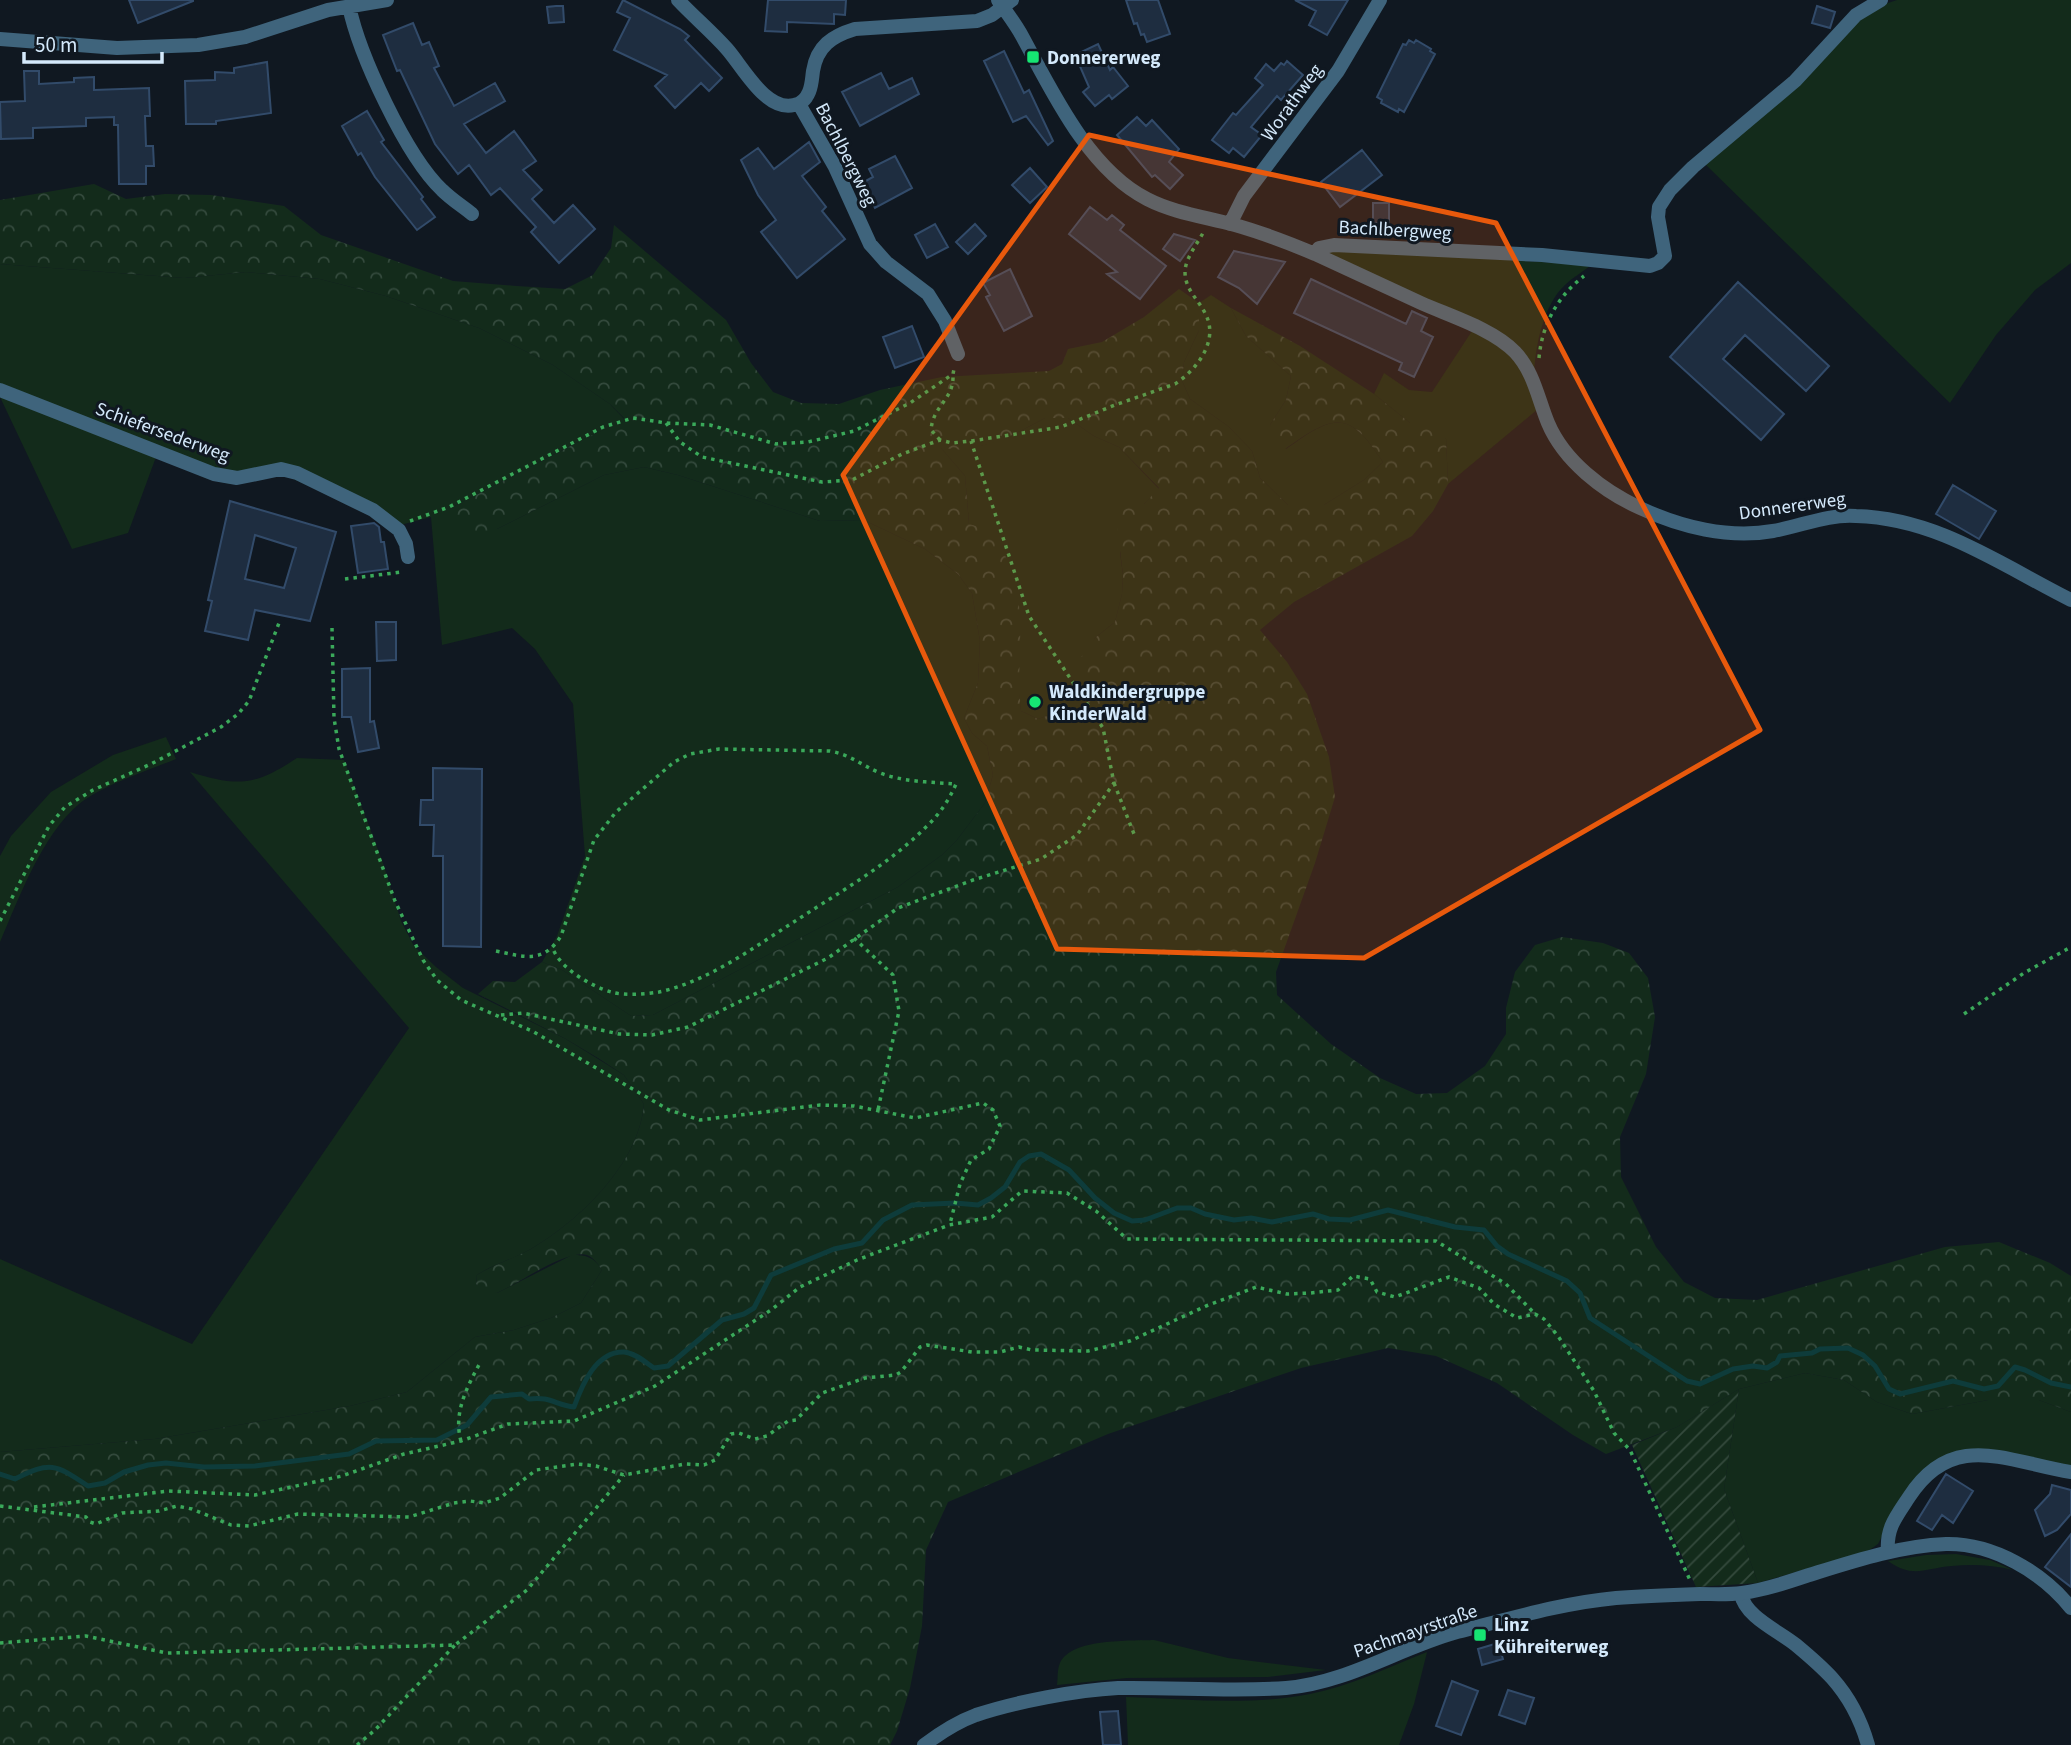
<svg xmlns="http://www.w3.org/2000/svg" width="2071" height="1745" font-family="'Source Sans 3',sans-serif">
	<style>
		.grass { fill: #132b1b }
		.forest { fill: url(#forest-crowns); fill-rule: evenodd }
		.garden { fill: url(#garden-furrows) }
		.lines { fill: none; stroke-linecap: round; stroke-linejoin: round }
		.stream { stroke: #0e3c3b; stroke-width: 5 }
		.building { fill: #1e2d40; stroke: #324b6a; stroke-width: 2; fill-rule: evenodd }
		.path { stroke: #3aa95a; stroke-width: 3.5; stroke-dasharray: 3.5 5; stroke-linecap: butt }
		.minor { stroke: #3f647c; stroke-width: 14 }
		.tertiary { stroke: #3f647c; stroke-width: 14 }
		.marked { fill: #e8590c; fill-opacity: 0.2; stroke: #e8590c; stroke-width: 5; stroke-linejoin: round }
		.poi-dot { fill: #16e573; stroke: #101821; stroke-width: 2.5 }
		.labels { text-anchor: middle; stroke-width: 6; stroke-linejoin: round; paint-order: stroke }
		.poi-label { font-size: 19px; font-weight: bold; fill: #d4e9fb; stroke: #101821; text-anchor: start }
		.street-label { font-size: 19px; fill: #d4e9fb; stroke: #101821 }
	</style>
	<defs>
		<pattern id="forest-crowns" width="20" height="18" patternUnits="userSpaceOnUse" patternTransform="scale(1.75)"><rect width="20" height="18" fill="#132b1b"/><path d="M2 6a3 3 0 1 1 6 0M12 15a3 3 0 1 1 6 0" fill="none" stroke="#344a3d"/></pattern>
		<pattern id="garden-furrows" width="10" height="10" patternUnits="userSpaceOnUse" patternTransform="scale(1.75)"><rect width="10" height="10" fill="#132b1b"/><path d="M-1 1l2-2M0 10L10 0M9 11l2-2" fill="none" stroke="#344a3d"/></pattern>
	</defs>
	<rect width="100%" height="100%" fill="#101821"/>
	<path class="grass" d="M 1897,0 L 2071,0 L 2071,263 L 2035,290 L 1996,335 L 1950,403 L 1705,164 L 1862,18 L 1882,5 Z
		M 1340,250 L 1591,265 C 1583,272 1573,277 1565,285 C 1543,305 1535,348 1534,376 L 1526,359 L 1326,252 Z
		M 0,264 L 184,278 L 246,272 L 320,279 L 386,296 L 479,328 L 553,365 L 610,404 L 626,421 L 588,437 L 455,506 L 497,529 L 604,475 L 644,467 L 678,475 L 820,521 L 864,520 L 925,549 L 958,574 L 972,593 L 980,641 L 978,683 L 964,718 L 972,733 L 987,746 L 993,775 L 985,803 L 957,840 L 942,855 L 898,887 L 653,1015 L 631,1016 L 562,970 L 542,962 L 557,936 L 585,856 L 573,704 L 535,649 L 512,628 L 442,645 L 431,517 L 389,528 L 377,516 L 284,475 L 261,475 L 230,484 L 208,479 L 156,457 L 128,533 L 72,549 L 0,397 Z
		M 1211,295 L 1231,308 L 1246,336 L 1291,376 L 1286,400 L 1270,425 L 1286,449 C 1334,414 1349,409 1383,462 L 1364,480 L 1324,505 L 1288,505 L 1260,478 L 1252,451 L 1229,427 L 1190,399 L 1182,381 L 1184,362 L 1199,330 L 1199,303 Z
		M 1472,331 L 1488,339 L 1518,361 L 1538,409 L 1448,484 L 1446,439 L 1410,423 L 1374,394 L 1384,373 L 1409,390 L 1432,392 Z
		M 1045,418 L 1068,418 L 1094,436 L 1119,447 L 1159,489 L 1144,504 L 1120,552 L 1123,575 L 1122,594 L 1115,622 L 1095,638 L 1071,684 L 1068,703 L 1064,710 L 1038,719 L 1021,711 L 1018,685 L 1019,629 L 969,524 L 965,476 L 940,447 C 984,452 1007,438 1045,418 Z
		M 166,737 L 176,759 C 149,770 101,786 79,804 C 42,835 19,898 0,942 L 0,856 L 11,836 L 51,792 L 113,755 Z
		M 297,758 L 344,760 L 383,863 L 401,921 L 414,946 L 436,967 L 463,988 L 566,1039 L 624,1075 L 644,1104 C 639,1164 580,1220 531,1249 C 514,1259 494,1264 477,1275 L 476,1284 L 497,1293 L 572,1255 C 587,1255 594,1257 602,1270 L 581,1303 L 551,1318 L 514,1330 L 475,1337 L 407,1392 L 350,1406 L 155,1439 L 0,1452 L 0,1259 L 192,1344 L 409,1028 L 190,772 C 238,787 255,786 297,758 Z
		M 1805,1373 L 1844,1380 L 1877,1402 L 1912,1414 L 1988,1400 L 2039,1400 L 2071,1412 L 2071,1467 L 1958,1453 L 1898,1506 L 1878,1544 L 1868,1551 L 1758,1583 L 1724,1489 L 1739,1389 Z
		M 1956,1554 L 1990,1560 L 2013,1570 C 1994,1565 1971,1564 1952,1566 C 1924,1568 1914,1579 1888,1561 L 1926,1555 Z
		M 1154,1640 L 1228,1658 L 1326,1670 L 1268,1677 L 1127,1678 L 1057,1685 C 1058,1679 1057,1669 1060,1663 C 1071,1638 1131,1641 1154,1640 Z
		M 1427,1652 L 1414,1704 L 1399,1745 L 1128,1745 L 1126,1697 C 1186,1699 1250,1706 1310,1694 C 1350,1686 1389,1667 1427,1652 Z"/>
	<path class="forest" d="M 94,184 L 126,199 L 165,194 L 211,195 L 284,206 L 321,235 L 453,281 L 516,286 L 565,289 L 593,275 L 611,248 L 614,225 L 726,320 L 751,363 L 773,392 L 801,403 L 839,404 L 880,390 L 942,377 L 1049,371 L 1062,364 L 1068,349 L 1102,342 L 1144,317 L 1179,289 L 1199,303 L 1199,330 L 1184,362 L 1182,381 L 1190,399 L 1229,427 L 1252,451 L 1260,478 L 1288,505 L 1324,505 L 1364,480 L 1383,462 C 1349,409 1334,414 1285,449 L 1274,446 L 1270,425 L 1286,400 L 1291,376 L 1246,336 L 1231,308 L 1300,346 L 1374,394 L 1410,423 L 1431,421 L 1446,439 L 1448,484 L 1433,511 L 1412,536 L 1294,602 L 1260,630 L 1287,662 L 1307,694 L 1329,757 L 1335,797 L 1315,863 L 1276,972 L 1277,995 L 1331,1044 L 1380,1078 L 1416,1094 L 1447,1093 L 1485,1066 L 1506,1034 L 1506,1008 L 1515,972 L 1535,945 L 1562,937 L 1603,943 L 1629,953 L 1648,978 L 1655,1017 L 1646,1074 L 1620,1137 L 1621,1177 L 1656,1247 L 1684,1282 L 1715,1298 L 1757,1300 L 1945,1247 L 1999,1242 L 2050,1263 L 2071,1276 L 2071,1412 L 2039,1400 L 1988,1400 L 1912,1414 L 1877,1402 L 1844,1380 L 1805,1373 L 1739,1389 L 1677,1427 L 1606,1454 L 1573,1435 L 1497,1383 L 1436,1356 L 1388,1348 L 1301,1368 L 1108,1434 L 948,1502 L 926,1550 L 922,1626 L 910,1688 L 897,1731 L 890,1745 L 0,1745 L 0,1452 L 155,1439 L 350,1406 L 407,1392 L 475,1337 L 514,1330 L 551,1318 L 581,1303 L 602,1270 C 598,1264 594,1258 587,1255 C 566,1249 518,1284 497,1293 L 486,1292 L 476,1284 L 477,1275 C 494,1264 513,1259 531,1249 C 580,1220 639,1164 644,1104 L 624,1075 L 598,1058 L 566,1039 L 478,994 L 493,981 L 515,982 L 542,962 L 562,970 L 631,1016 L 653,1015 L 898,887 L 942,855 L 957,840 L 985,803 L 993,775 L 987,746 L 972,733 L 964,718 L 978,683 L 980,641 L 972,593 L 958,574 L 925,549 L 864,520 L 820,521 L 678,475 L 644,467 L 604,475 L 497,529 L 462,537 L 455,506 L 588,437 L 626,420 L 610,404 L 553,365 L 479,328 L 386,296 L 320,279 L 246,272 L 184,278 L 0,264 L 0,200 ZM 1045,418 L 1068,418 L 1094,436 L 1119,447 L 1159,488 L 1144,504 L 1115,508 L 1123,575 L 1122,594 L 1115,622 L 1095,638 L 1079,660 L 1064,710 L 1038,719 L 1021,711 C 1016,670 1025,626 1016,586 C 1011,567 1003,549 993,531 L 969,524 L 965,476 L 941,448 L 964,450 L 1001,441 Z"/>
	<path class="garden" d="M 1739,1389 L 1724,1489 L 1758,1583 L 1696,1587 L 1632,1445 L 1677,1427 Z"/>
	<g class="lines">
		<path class="stream" d="M 0,1474 L 15,1479 C 51,1461 55,1464 88,1486 L 105,1483 L 124,1472 L 148,1465 L 166,1463 L 204,1467 L 255,1466 L 349,1454 L 376,1441 L 437,1440 L 467,1425 L 491,1397 L 522,1394 L 529,1399 C 550,1396 556,1405 574,1407 C 582,1385 596,1351 624,1352 C 635,1353 645,1362 654,1368 L 668,1366 L 722,1320 L 744,1314 L 754,1308 L 771,1275 L 834,1249 L 862,1243 L 883,1220 L 912,1205 L 955,1203 L 978,1205 L 991,1198 L 1005,1187 L 1020,1162 L 1029,1156 L 1041,1154 L 1069,1170 L 1095,1198 L 1114,1213 L 1132,1221 L 1145,1220 L 1177,1208 L 1191,1208 L 1205,1214 L 1234,1220 L 1251,1218 L 1272,1222 L 1313,1214 L 1329,1219 L 1350,1220 L 1388,1210 L 1455,1227 L 1484,1230 L 1497,1246 L 1508,1254 L 1567,1281 L 1580,1293 L 1590,1318 L 1687,1381 L 1700,1384 L 1733,1369 L 1753,1366 L 1767,1368 L 1777,1362 L 1780,1356 L 1812,1353 L 1820,1349 L 1848,1348 L 1863,1355 L 1875,1366 L 1889,1389 L 1900,1394 L 1953,1381 L 1984,1389 L 1998,1386 L 2015,1367 L 2025,1370 L 2051,1383 L 2071,1387"/>
	</g>
	<path class="building" d="M 129,0 L 193,0 L 193,1 L 138,23 Z
		M 623,0 L 680,29 L 689,36 L 685,40 L 722,78 L 709,91 L 701,83 L 675,108 L 655,86 L 667,75 L 614,50 L 630,18 L 617,12 Z
		M 768,0 L 846,0 L 845,15 L 834,14 L 834,24 L 787,22 L 787,32 L 765,31 Z
		M 1126,0 L 1158,0 L 1170,34 L 1147,42 L 1144,34 L 1141,35 L 1137,23 L 1134,24 Z
		M 1295,0 L 1348,0 L 1327,35 L 1309,25 L 1316,11 Z
		M 556,6 L 563,6 L 564,22 L 549,23 L 547,7 Z
		M 1817,6 L 1835,12 L 1830,28 L 1812,23 Z
		M 413,23 L 422,45 L 429,42 L 439,66 L 434,68 L 454,106 L 495,83 L 505,101 L 464,124 L 486,153 L 514,131 L 536,161 L 523,170 L 542,190 L 532,199 L 554,223 L 573,205 L 595,229 L 559,263 L 531,232 L 536,227 L 500,188 L 491,195 L 469,165 L 458,174 L 435,144 L 400,70 L 397,71 L 383,35 Z
		M 1409,40 L 1414,43 L 1416,40 L 1431,49 L 1430,51 L 1435,54 L 1404,112 L 1399,109 L 1398,112 L 1381,103 L 1382,100 L 1377,97 L 1403,44 L 1406,45 Z
		M 1098,44 L 1110,70 L 1113,67 L 1128,86 L 1112,99 L 1109,95 L 1095,106 L 1083,92 L 1089,87 L 1075,55 Z
		M 1004,51 L 1024,93 L 1029,90 L 1053,141 L 1048,145 L 1026,116 L 1013,122 L 984,61 Z
		M 1287,61 L 1303,75 L 1281,100 L 1277,96 L 1251,127 L 1262,135 L 1244,157 L 1233,148 L 1229,153 L 1212,140 L 1233,113 L 1236,115 L 1263,85 L 1255,78 L 1266,64 L 1274,71 L 1281,63 L 1284,65 Z
		M 267,62 L 271,113 L 216,121 L 216,124 L 186,124 L 185,81 L 215,80 L 215,72 L 234,73 L 234,68 Z
		M 24,71 L 39,71 L 39,84 L 74,82 L 74,78 L 94,77 L 94,90 L 149,88 L 150,116 L 145,116 L 146,146 L 153,146 L 154,166 L 146,166 L 146,184 L 119,184 L 118,125 L 114,125 L 114,117 L 86,118 L 86,126 L 33,128 L 33,138 L 1,139 L 0,102 L 25,101 Z
		M 881,73 L 889,89 L 912,78 L 919,94 L 860,126 L 842,92 Z
		M 367,111 L 384,140 L 381,142 L 423,197 L 421,199 L 435,217 L 417,230 L 375,177 L 361,153 L 358,155 L 342,126 Z
		M 1137,117 L 1146,126 L 1152,120 L 1179,149 L 1169,162 L 1183,175 L 1170,189 L 1155,175 L 1152,177 L 1117,135 Z
		M 809,142 L 820,162 L 802,176 L 826,207 L 822,211 L 845,239 L 797,278 L 761,232 L 776,220 L 758,195 L 741,160 L 758,148 L 774,169 Z
		M 1362,150 L 1382,175 L 1340,207 L 1321,182 Z
		M 895,156 L 912,188 L 875,208 L 862,183 L 873,177 L 869,169 Z
		M 1030,168 L 1047,187 L 1030,203 L 1012,185 Z
		M 1373,203 L 1389,203 L 1389,223 L 1373,223 Z
		M 1090,207 L 1107,220 L 1112,215 L 1124,225 L 1120,230 L 1166,266 L 1140,299 L 1107,274 L 1117,272 L 1069,234 Z
		M 935,224 L 948,247 L 927,258 L 915,235 Z
		M 975,224 L 986,236 L 968,254 L 956,242 Z
		M 1174,234 L 1195,240 L 1180,261 L 1163,249 Z
		M 1234,251 L 1285,262 L 1257,304 L 1239,288 L 1218,277 Z
		M 1010,269 L 1032,316 L 1004,331 L 986,297 L 990,295 L 983,283 Z
		M 1311,279 L 1406,324 L 1412,311 L 1427,318 L 1421,331 L 1433,337 L 1414,377 L 1399,370 L 1402,363 L 1294,313 Z
		M 1738,282 L 1829,366 L 1806,391 L 1745,335 L 1723,359 L 1784,414 L 1761,440 L 1670,357 Z
		M 912,326 L 924,357 L 895,368 L 883,337 Z
		M 1953,485 L 1996,511 L 1979,539 L 1936,514 Z
		M 230,501 L 336,532 L 310,621 L 255,610 L 248,640 L 205,631 L 212,601 L 208,600 ZM 255,535 L 296,548 L 284,588 L 245,579 Z
		M 374,523 L 379,527 L 381,542 L 384,542 L 388,569 L 358,573 L 351,526 Z
		M 376,622 L 396,622 L 396,660 L 377,661 Z
		M 370,668 L 370,722 L 374,721 L 379,748 L 358,752 L 351,717 L 342,717 L 342,669 Z
		M 433,768 L 482,769 L 481,947 L 443,946 L 443,856 L 433,856 L 434,825 L 420,825 L 421,800 L 433,800 Z
		M 1946,1474 L 1973,1491 L 1953,1523 L 1942,1515 L 1932,1530 L 1917,1521 Z
		M 2052,1485 L 2071,1490 L 2071,1514 L 2057,1530 L 2045,1536 L 2035,1510 L 2050,1494 Z
		M 2071,1534 L 2071,1587 L 2045,1567 Z
		M 1498,1643 L 1503,1659 L 1482,1665 L 1478,1649 Z
		M 1452,1681 L 1478,1691 L 1461,1735 L 1436,1726 Z
		M 1508,1690 L 1534,1698 L 1525,1724 L 1499,1715 Z
		M 1118,1711 L 1121,1745 L 1103,1745 L 1100,1712 Z"/>
	<g class="lines">
		<path class="path" d="M 1539,358 C 1542,324 1558,296 1584,276
			M 666,423 L 680,442 L 702,457 L 822,482 L 852,480 L 902,454 L 940,440 L 952,443 L 971,441 L 1061,427 L 1115,405 L 1175,384 C 1196,370 1219,342 1206,315 C 1199,300 1185,290 1185,272 C 1185,259 1197,244 1203,233
			M 940,440 L 931,430 C 933,405 954,400 953,375
			M 410,521 L 449,507 L 603,427 L 633,418 L 666,423 L 710,425 L 776,444 L 808,442 L 854,431 L 910,403 L 953,374 L 954,369
			M 345,579 L 402,572
			M 332,628 L 334,718 L 339,749 L 395,901 L 423,960 L 437,980 L 461,1000 L 532,1031 L 669,1110 L 700,1120 L 820,1105 L 854,1106 L 915,1118 L 983,1103 L 993,1110 L 1000,1126 L 989,1149 L 971,1160 L 960,1184 L 950,1224
			M 1114,783 L 1134,834
			M 0,921 L 49,826 L 65,807 L 93,790 L 151,764 L 221,727 L 238,714 L 249,701 L 279,623
			M 854,938 L 893,975 L 899,1011 L 878,1110
			M 496,951 C 525,957 543,964 561,936 L 594,840 L 616,812 L 674,762 L 690,754 L 719,749 L 830,751 C 851,755 861,765 880,773 C 903,782 931,782 956,784 C 949,800 939,815 926,827 C 889,864 843,890 800,918 C 757,945 710,981 659,992 C 646,994 624,996 611,992 C 591,986 561,969 553,949
			M 1964,1014 L 2024,973 L 2071,947
			M 501,1015 L 523,1013 L 619,1034 L 652,1035 L 688,1027 L 828,958 L 898,908 L 973,880 L 1041,859 L 1077,835 L 1114,783 L 1103,728 L 1029,616 L 971,441
			M 461,1441 C 453,1413 467,1387 480,1363
			M 0,1506 L 86,1517 L 90,1522 L 96,1524 L 122,1513 L 159,1511 L 177,1506 L 192,1509 L 231,1525 L 249,1526 L 298,1514 L 409,1517 L 454,1503 L 470,1501 L 484,1503 L 500,1498 L 536,1470 L 577,1464 L 596,1466 L 624,1475 L 685,1464 L 704,1465 L 715,1460 L 731,1434 L 739,1433 L 755,1439 L 767,1436 L 788,1421 L 796,1420 L 822,1393 L 865,1378 L 896,1375 L 901,1372 L 920,1347 L 927,1345 L 972,1352 L 1000,1352 L 1019,1347 L 1032,1350 L 1088,1351 L 1130,1341 L 1206,1306 L 1256,1287 L 1287,1294 L 1310,1293 L 1338,1290 L 1353,1276 L 1370,1279 L 1377,1292 L 1395,1297 L 1449,1277 L 1479,1288 L 1494,1304 L 1517,1318 L 1535,1314 L 1544,1319 L 1558,1336 L 1594,1391 L 1614,1433 L 1630,1450 L 1690,1580
			M 34,1507 L 169,1491 L 255,1495 L 342,1476 L 404,1454 L 461,1441 L 508,1424 L 574,1421 L 655,1386 L 771,1310 L 800,1287 L 857,1260 L 949,1225 L 992,1217 L 1022,1191 L 1067,1193 L 1096,1211 L 1127,1239 L 1436,1241 L 1506,1284 L 1535,1314
			M 0,1643 L 86,1636 L 167,1653 L 455,1645 L 527,1590 L 624,1475
			M 357,1745 L 375,1730 L 455,1645"/>
		<path class="minor" d="M 678,0 C 694,17 712,32 727,49 C 743,67 766,112 794,105 C 801,104 806,99 809,92 C 812,85 812,78 813,71 C 817,46 832,36 855,29 L 977,21 L 992,15 L 1012,0
			M 998,0 C 1006,12 1015,23 1022,36 C 1052,91 1088,169 1147,199 C 1174,213 1206,217 1235,225 C 1263,233 1289,243 1315,254 L 1319,248 L 1334,245 L 1542,255 L 1650,266 L 1658,263 L 1665,256 L 1658,217 L 1659,207 L 1670,190 L 1693,167 L 1795,81 L 1856,15 L 1881,0
			M 349,6 C 359,54 406,156 442,190 C 451,199 462,206 472,214
			M 0,39 L 117,48 L 198,45 L 245,37 L 328,10 L 387,0
			M 799,104 L 835,167 L 870,244 L 886,262 L 928,294 L 945,321 L 958,354
			M 1230,224 L 1244,196 L 1338,71 L 1380,0
			M 1315,254 C 1351,271 1386,287 1421,303 C 1450,316 1493,329 1515,352 C 1534,372 1538,399 1548,423 C 1564,461 1603,491 1640,508 C 1680,527 1729,539 1773,531 C 1802,526 1827,514 1856,516 C 1937,518 2001,565 2071,600
			M 0,390 L 214,474 L 237,478 L 281,469 L 297,473 L 373,510 L 399,530 L 406,544 L 408,557
			M 1888,1552 C 1886,1528 1896,1517 1909,1497 C 1953,1429 2007,1462 2071,1472
			M 1741,1594 C 1745,1617 1779,1631 1796,1645 C 1808,1655 1821,1666 1832,1678 C 1849,1697 1861,1720 1868,1745"/>
		<path class="tertiary" d="M 924,1745 C 940,1733 957,1722 976,1715 C 1015,1702 1077,1690 1118,1688 C 1174,1687 1230,1692 1286,1688 C 1347,1683 1399,1648 1457,1632 C 1509,1619 1562,1603 1616,1598 C 1644,1596 1672,1595 1700,1594 C 1714,1594 1728,1595 1742,1593 C 1764,1590 1785,1583 1806,1576 C 1851,1562 1898,1546 1946,1544 C 1993,1543 2042,1572 2071,1608"/>
	</g>
	<path class="marked" d="M 1089,135 L 1496,223 L 1760,730 L 1364,958 L 1057,949 L 843,475 Z"/>
	<g class="poi-dot">
		<rect x="1026" y="50" width="14" height="14" rx="3.5"/>
		<circle cx="1035" cy="702" r="7"/>
		<rect x="1473" y="1628" width="14" height="14" rx="3.5"/>
	</g>
	<g class="labels">
		<g class="poi-label">
			<text x="1047" y="64">Donnererweg</text>
			<text x="1049" y="698">Waldkindergruppe<tspan x="1049" dy="22">KinderWald</tspan></text>
			<text x="1494" y="1631">Linz<tspan x="1494" dy="22">Kühreiterweg</tspan></text>
		</g>
		<g class="street-label">
			<text transform="translate(1291 102) rotate(-54)" y="7">Worathweg</text>
			<text transform="translate(847 154) rotate(63)" y="7">Bachlbergweg</text>
			<text transform="translate(1395 229) rotate(3)" y="7">Bachlbergweg</text>
			<text transform="translate(163 431) rotate(20)" y="7">Schiefersederweg</text>
			<text transform="translate(1792 505) rotate(-8)" y="7">Donnererweg</text>
			<text transform="translate(1415 1630) rotate(-19)" y="7">Pachmayrstraße</text>
		</g>
	</g>
	<path d="M24 52v10h138v-10" fill="none" stroke="#d4e9fb" stroke-width="3.5"/>
	<text x="35" y="52" font-size="21" fill="#d4e9fb" stroke="#101821" stroke-width="5" paint-order="stroke">50 m</text>
</svg>
